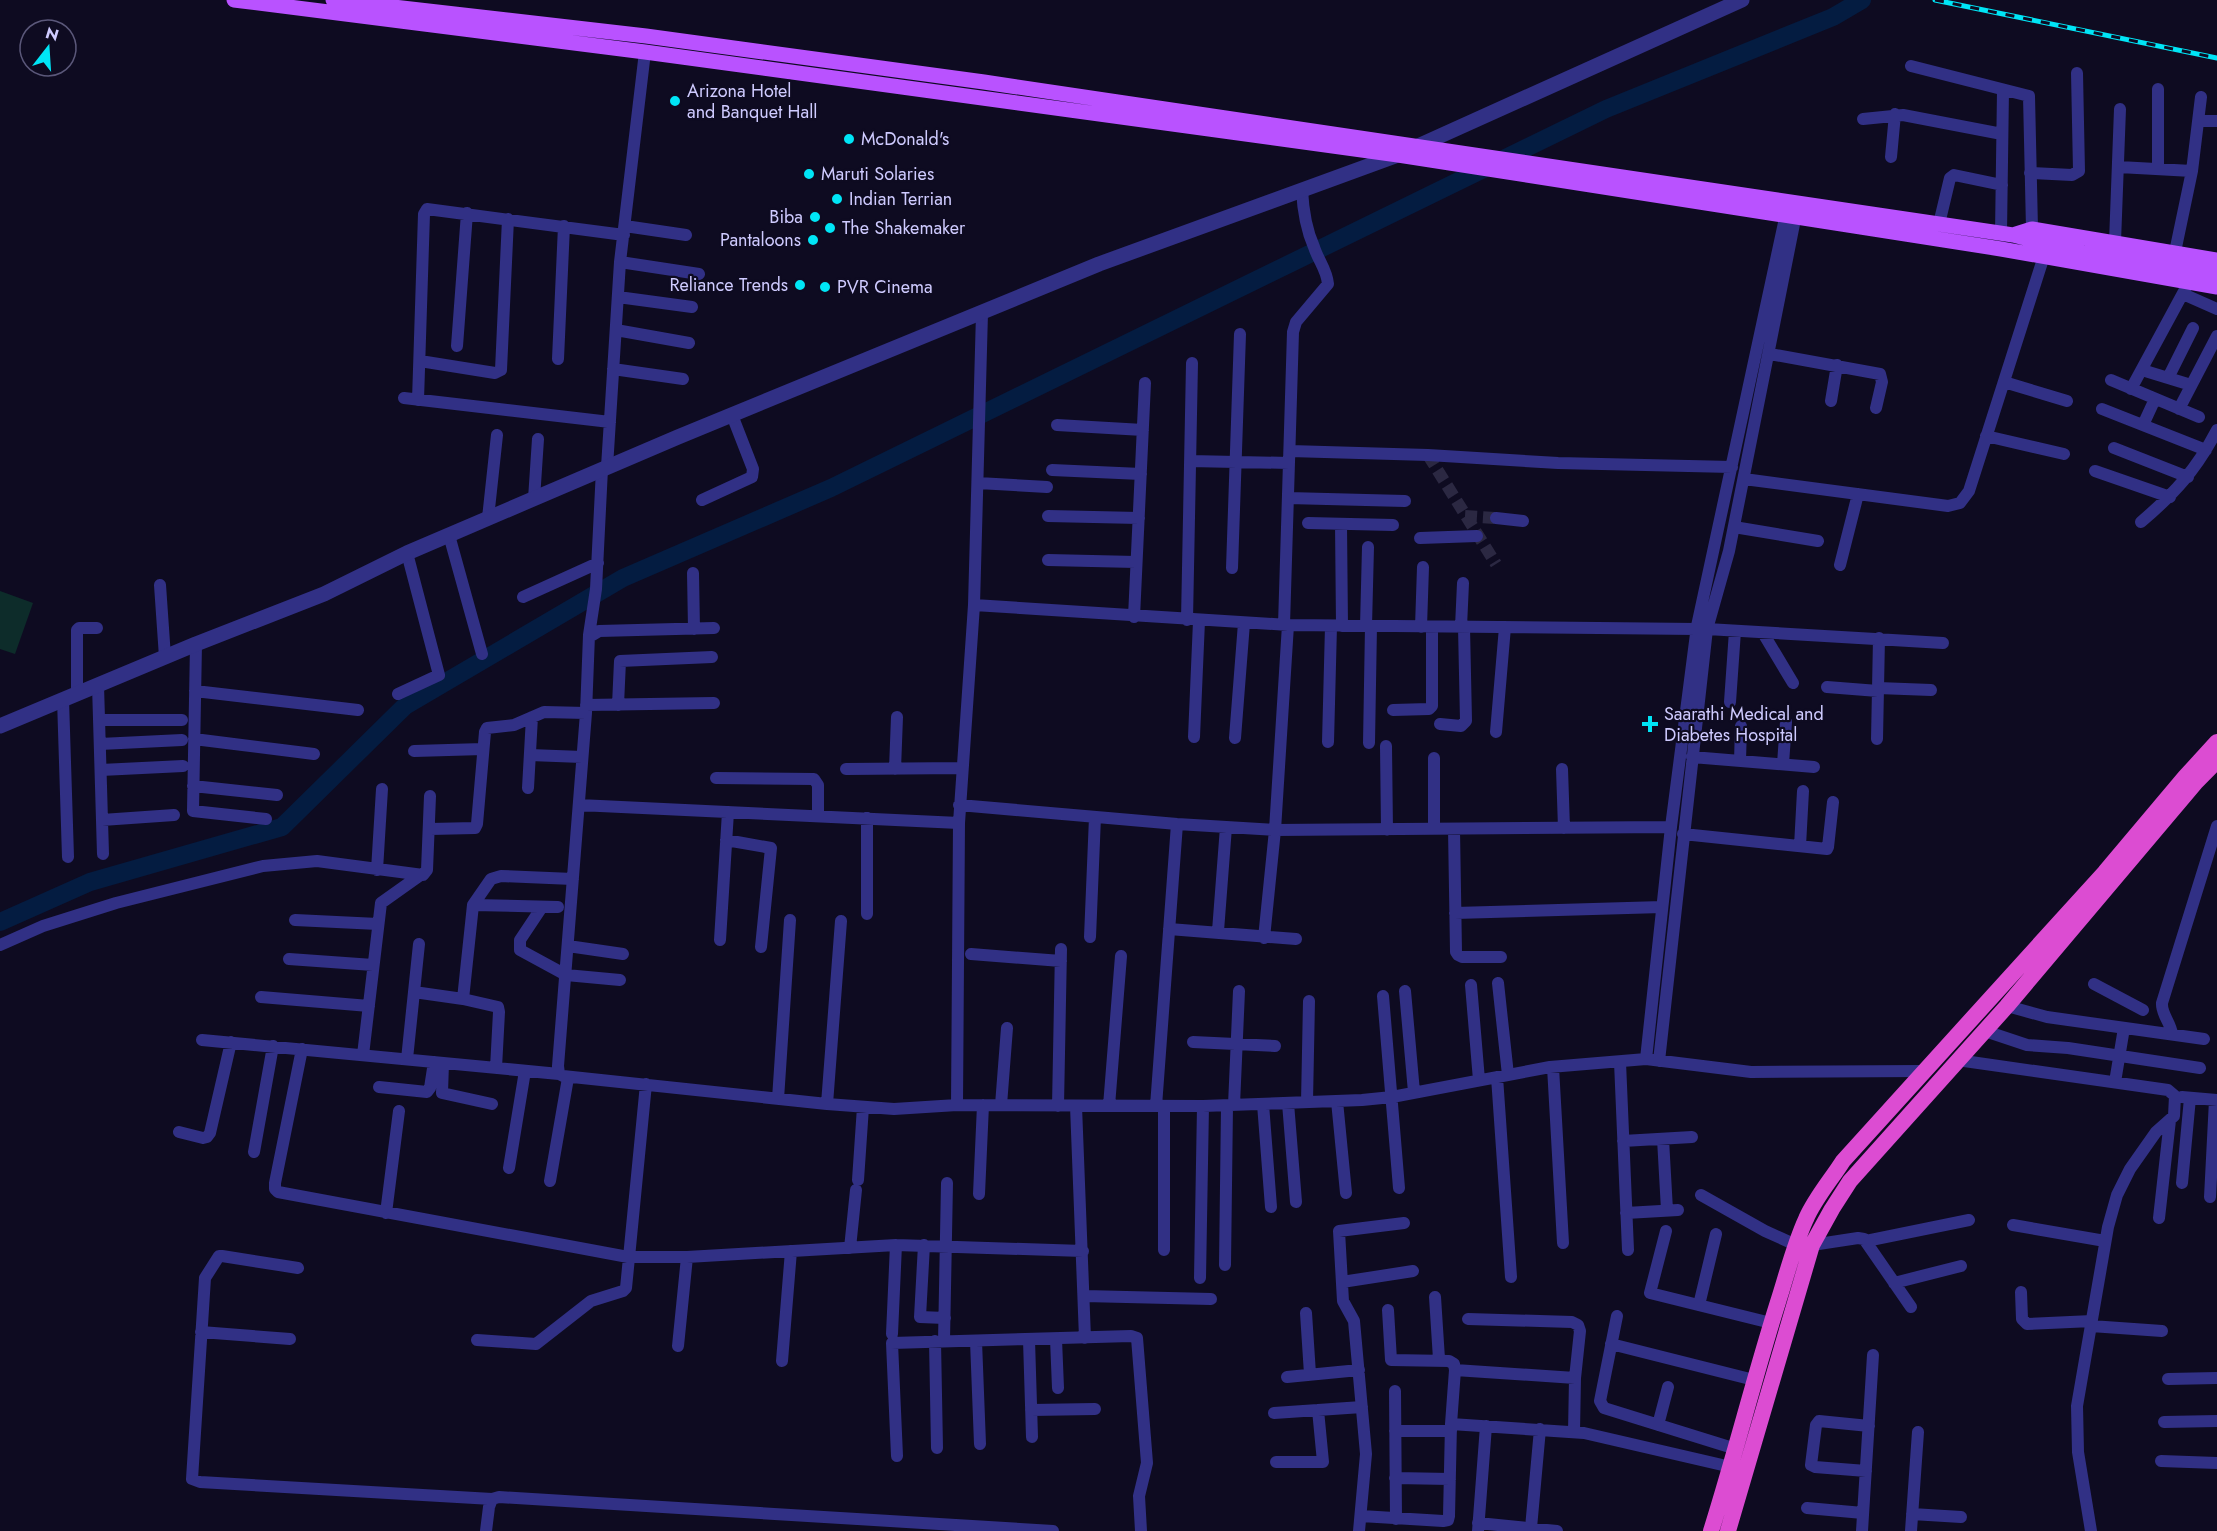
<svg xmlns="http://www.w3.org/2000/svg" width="2217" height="1531" font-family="Jost,sans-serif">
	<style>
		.green { fill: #0d2c2a }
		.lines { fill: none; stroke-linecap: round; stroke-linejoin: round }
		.river { stroke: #041c41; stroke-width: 18 }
		.minor-tunnel { stroke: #2b2842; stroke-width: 12; stroke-dasharray: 12 6; stroke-linecap: butt }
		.minor { stroke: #313085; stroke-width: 12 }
		.tertiary { stroke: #313085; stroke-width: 15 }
		.primary { stroke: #b952ff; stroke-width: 15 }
		.trunk { stroke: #dc4cd2; stroke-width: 16 }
		.rail-casing { stroke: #00e5f6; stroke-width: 5 }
		.rail { stroke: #0e0b21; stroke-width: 3; stroke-dasharray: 9; stroke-linecap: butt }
		.poi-dot { fill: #00e5f6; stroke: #0e0b21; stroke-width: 2 }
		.labels { text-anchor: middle; stroke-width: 4.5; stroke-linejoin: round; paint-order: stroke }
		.poi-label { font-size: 18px; fill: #cfcbff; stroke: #0e0b21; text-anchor: start }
	</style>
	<rect width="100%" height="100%" fill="#0e0b21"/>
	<path class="green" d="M 0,591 L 33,603 L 15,654 L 0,649 Z"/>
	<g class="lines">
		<path class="river" d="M 0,922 L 90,882 L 282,827 L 405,706 L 623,578 L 831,488 L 1606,109 L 1833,17 L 1862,0"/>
		<path class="minor-tunnel" d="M 1428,455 L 1496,564
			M 1465,516 L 1496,518"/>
		<path class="minor" d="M 1911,66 L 2029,96 L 2032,229
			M 1863,119 L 1903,115 L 2002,134
			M 2198,121 L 2217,121
			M 1891,157 L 1895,114
			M 2119,167 L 2192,171
			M 2158,169 L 2158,89
			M 2030,173 L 2072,175 L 2079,171 L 2077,73
			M 1939,224 L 1950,178 L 1954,175 L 2002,185
			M 625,226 L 686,235
			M 2001,233 L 2003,90
			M 2115,242 L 2120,109
			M 2175,252 L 2192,171 L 2201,97
			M 620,262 L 699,274
			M 2183,294 L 2217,309
			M 618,297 L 692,307
			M 616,330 L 689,343
			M 457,346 L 467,213
			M 1770,354 L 1880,374 L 1882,382 L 1876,408
			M 558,359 L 564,226
			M 420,361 L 495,373 L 501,370 L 508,219
			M 613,369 L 683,379
			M 2142,370 L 2191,385
			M 2168,378 L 2193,328
			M 2111,380 L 2199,417
			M 2004,382 L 2067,401
			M 2131,389 L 2189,282
			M 404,398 L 610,422
			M 418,400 L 424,214 L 427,209 L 624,235
			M 1831,401 L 1837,365
			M 2102,409 L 2206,450
			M 2179,409 L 2217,336
			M 1057,425 L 1143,430
			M 2143,425 L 2155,399
			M 1986,436 L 2064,454
			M 2114,448 L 2188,477
			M 1290,451 L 1428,455 L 1558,463 L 1732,467
			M 1190,461 L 1289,463
			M 607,467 L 620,262 L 645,52
			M 602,469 L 596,589 L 589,635 L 586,713 L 558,1066 L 559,1074 L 563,1076 L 827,1104 L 894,1109 L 957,1105 L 1203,1106 L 1362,1100 L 1392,1097 L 1550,1067 L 1646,1059 L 1751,1072 L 1924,1071
			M 1052,470 L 1141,474
			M 2095,471 L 2170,497
			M 1744,479 L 1948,506 L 1960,503 L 1969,491 L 2044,256
			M 978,483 L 1047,487
			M 1288,498 L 1405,501
			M 534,499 L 538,439
			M 702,500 L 752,477 L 753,469 L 732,415
			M 1048,516 L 1139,518
			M 488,518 L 497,435
			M 1496,518 L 1523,521
			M 2141,522 C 2175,493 2196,470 2217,430
			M 1308,523 L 1393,525
			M 1341,524 L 1342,626
			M 1734,527 L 1818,541
			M 449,535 L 482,654
			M 1420,538 L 1477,536
			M 1048,560 L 1136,562
			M 1840,565 L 1858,494
			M 1232,568 L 1240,334
			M 693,573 L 694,629
			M 160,585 L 165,657
			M 523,597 L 598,563
			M 974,605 L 1288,625 L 1697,629
			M 1134,617 L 1145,383
			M 1187,620 L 1192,363
			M 1284,625 L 1293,332 L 1296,322 L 1328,284 C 1327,270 1318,260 1314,247 C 1306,229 1303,210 1302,190
			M 1366,626 L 1368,547
			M 1421,627 L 1423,567
			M 1461,627 L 1463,583
			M 1707,629 L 1943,643
			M 1763,633 L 1793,683
			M 589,637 L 599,631 L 714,628
			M 196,644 L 193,811 L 266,819
			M 98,685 L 103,854
			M 1827,687 L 1878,691
			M 1878,688 L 1931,690
			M 195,691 L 358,710
			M 77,693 L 77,630 L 79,628 L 97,628
			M 398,694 L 439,675 L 407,553
			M 63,699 L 68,857
			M 1730,702 L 1735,631
			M 586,705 L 714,703
			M 618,705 L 620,661 L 712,657
			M 1393,710 L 1429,709 L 1432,706 L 1432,627
			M 99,720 L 182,720
			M 1440,724 L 1461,726 L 1466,721 L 1464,627
			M 1496,732 L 1505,627
			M 1194,737 L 1199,621
			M 1235,738 L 1244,623
			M 194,739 L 314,754
			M 1877,739 L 1879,638
			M 1328,742 L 1331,626
			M 1369,743 L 1371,626
			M 100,744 L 182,740
			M 1386,746 L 1387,830
			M 414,751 L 483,749
			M 530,755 L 582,757
			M 1692,757 L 1814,767
			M 1434,758 L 1434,829
			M 1740,761 L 1741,726
			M 1783,764 L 1786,722
			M 846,769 L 962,768
			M 895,769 L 897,717
			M 1562,769 L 1564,828
			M 101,770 L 183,766
			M 716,778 L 814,779 L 818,785 L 818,816
			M 193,786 L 277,795
			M 528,788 L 532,717
			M 579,805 L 959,823
			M 959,805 L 1177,824 L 1275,830 L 1671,827
			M 867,818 L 867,914
			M 102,820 L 174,815
			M 430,829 L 475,828 L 477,824 L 485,732 L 487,728 L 514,725 L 544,712 L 586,713
			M 1454,829 L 1456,952 L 1458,955 L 1462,957 L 1501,957
			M 1683,834 L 1827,849 L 1828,847 L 1833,802
			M 726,840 L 771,848 L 761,947
			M 1800,846 L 1803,791
			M 377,870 L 382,789
			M 473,905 L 558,907
			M 542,907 L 520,940 L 520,950 L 566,975 L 620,980
			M 1455,913 L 1662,907
			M 295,920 L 378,924
			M 1169,929 L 1296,939
			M 1218,931 L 1226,827
			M 1090,937 L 1095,817
			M 1264,938 L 1275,830 L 1288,625
			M 720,940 L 728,812
			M 0,945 L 43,926 L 116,903 L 263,866 L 317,861 L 423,875 L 427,870 L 430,796
			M 568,946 L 623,954
			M 971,954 L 1061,961
			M 289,959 L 373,965
			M 1498,983 L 1508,1075
			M 2094,984 L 2143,1010
			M 1471,985 L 1479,1080
			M 1405,991 L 1414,1092
			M 414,992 L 463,999 L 498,1007 L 499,1012 L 496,1068
			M 1383,996 L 1399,1188
			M 261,997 L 369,1006
			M 463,999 L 473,905 L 491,879 L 501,876 L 573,879
			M 2007,1006 L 2047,1017 L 2204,1039
			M 1985,1031 L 2027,1045 L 2068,1048 L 2200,1068
			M 2172,1034 C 2171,1023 2161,1014 2162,1003 L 2217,826
			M 202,1040 L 559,1074
			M 1193,1042 L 1275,1046
			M 302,1049 L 275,1183 L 275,1189 L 278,1192 L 628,1257 L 687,1257 L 896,1245 L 1083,1251
			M 363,1055 L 381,903 L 419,876
			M 407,1059 L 419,944
			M 1646,1059 L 1671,827 L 1697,626 L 1787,209
			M 1957,1060 L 2168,1090 L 2175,1096 L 2174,1116 L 2156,1132 L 2130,1169 L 2117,1195 L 2108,1227 L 2077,1406 L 2078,1452 L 2091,1531
			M 1659,1061 L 1707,629 L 1729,551 L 1797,209
			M 1620,1062 L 1628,1250
			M 443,1063 L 442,1093 L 492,1104
			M 1553,1067 L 1563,1243
			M 1497,1077 L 1511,1277
			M 2115,1082 L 2124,1028
			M 379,1087 L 427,1092 L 430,1088 L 434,1062
			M 2182,1097 L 2217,1100
			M 778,1099 L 790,920
			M 1337,1101 L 1346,1193
			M 1307,1102 L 1309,1001
			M 1288,1103 L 1296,1202
			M 827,1104 L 841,921
			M 1263,1104 L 1271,1207
			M 957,1105 L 959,823 L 974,605 L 982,313
			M 1001,1105 L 1007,1028
			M 1234,1105 L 1239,991
			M 1058,1106 L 1061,949
			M 1076,1106 L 1085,1338
			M 1109,1106 L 1121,956
			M 1156,1106 L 1177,824
			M 179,1132 L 203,1138 L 207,1137 L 210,1133 L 231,1042
			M 1663,1139 L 1667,1210
			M 1623,1141 L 1692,1137
			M 254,1152 L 273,1046
			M 509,1168 L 525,1071
			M 858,1180 L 863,1107
			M 550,1181 L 568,1078
			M 2182,1183 L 2190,1098
			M 979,1194 L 983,1105
			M 1701,1195 L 1765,1231 L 1796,1245
			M 2210,1197 L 2215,1100
			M 386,1213 L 399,1111
			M 1626,1213 L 1678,1210
			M 2159,1218 L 2170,1120
			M 2013,1225 L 2105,1241
			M 1666,1231 L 1650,1293 L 1771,1323
			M 1866,1241 L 1969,1220
			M 924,1245 L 920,1317 L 945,1318
			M 1812,1245 L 1858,1238 L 1864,1239 L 1911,1307
			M 850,1248 L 856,1190
			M 1164,1250 L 1164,1106
			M 1225,1265 L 1227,1106
			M 298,1268 L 222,1256 L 219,1256 L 205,1278 L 192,1479 L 200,1482 L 492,1499
			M 1200,1278 L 1203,1106
			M 1342,1282 L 1413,1271
			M 1894,1283 L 1961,1266
			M 2021,1292 L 2022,1319 L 2027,1324 L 2092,1321
			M 1084,1296 L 1211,1299
			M 1435,1297 L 1439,1359
			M 1699,1305 L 1716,1234
			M 1306,1313 L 1310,1374
			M 1617,1316 L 1600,1401 L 1604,1408 L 1736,1449
			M 1468,1319 L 1572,1322 L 1578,1325 L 1580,1331 L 1575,1378 L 1574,1432
			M 2091,1326 L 2162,1331
			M 201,1332 L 290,1339
			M 892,1334 L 896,1245
			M 1056,1339 L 1058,1388
			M 477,1340 L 536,1344 L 591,1301 L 623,1291 L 626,1288 L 646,1084
			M 1029,1340 L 1032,1437
			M 935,1341 L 937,1448
			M 944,1341 L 947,1183
			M 976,1341 L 980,1444
			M 1611,1344 L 1754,1380
			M 678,1346 L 687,1257
			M 782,1361 L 791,1251
			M 1455,1370 L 1575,1378
			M 1287,1377 L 1359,1370
			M 2168,1379 L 2217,1378
			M 1395,1391 L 1396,1519
			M 1031,1410 L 1095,1409
			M 1274,1413 L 1362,1407
			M 2164,1422 L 2217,1421
			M 1451,1424 L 1584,1433 L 1731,1467
			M 1658,1425 L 1668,1387
			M 1395,1431 L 1451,1431
			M 897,1456 L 892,1343 L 1131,1336 L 1137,1338 L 1147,1463 L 1139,1496 L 1141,1531
			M 2161,1461 L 2217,1463
			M 1276,1462 L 1323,1462 L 1318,1410
			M 1866,1471 L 1815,1467 L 1811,1465 L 1816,1425 L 1819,1421 L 1869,1426
			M 1395,1478 L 1450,1479
			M 1807,1508 L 1863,1513
			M 1912,1514 L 1961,1517
			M 1361,1516 L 1443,1521 L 1448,1520 L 1449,1516 L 1451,1424 L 1455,1370 L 1454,1364 L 1449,1361 L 1391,1360 L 1388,1310
			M 1478,1523 L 1557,1531
			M 1531,1528 L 1540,1429
			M 486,1531 L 489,1507 L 492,1499 L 499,1497 L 1053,1531
			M 1359,1531 L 1366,1454 L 1354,1321 L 1343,1301 L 1339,1231 L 1404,1223
			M 1478,1531 L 1486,1426
			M 1862,1531 L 1873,1355
			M 1911,1531 L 1918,1432"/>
		<path class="tertiary" d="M 0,726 L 196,644 L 324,594 L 407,553 L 678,437 L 1099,264 L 1398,155 L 1742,0"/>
		<path class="primary" d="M 234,0 L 645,52 L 1398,155 L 2001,249 L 2217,287
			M 333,0 L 646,36 L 984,82 L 2013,235 L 2032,229 L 2217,260
			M 2013,235 L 2084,253 L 2217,272"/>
		<path class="trunk" d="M 1711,1531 C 1735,1455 1754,1378 1778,1302 C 1787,1274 1794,1245 1806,1219 C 1815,1198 1831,1180 1843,1161 L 2105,872 L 2185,777 L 2217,742
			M 1728,1531 L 1812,1245 L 1832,1209 L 1850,1181 L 2007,1006 L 2196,782 L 2217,761"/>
		<g class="rail-casing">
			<path id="rail" d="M 1935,0 L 2217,58"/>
		</g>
		<use href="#rail" class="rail"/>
	</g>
	<g class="poi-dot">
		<circle cx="675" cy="101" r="6"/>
		<circle cx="849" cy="139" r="6"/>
		<circle cx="809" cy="174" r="6"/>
		<circle cx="837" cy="199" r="6"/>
		<circle cx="815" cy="217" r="6"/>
		<circle cx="830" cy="228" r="6"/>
		<circle cx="813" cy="240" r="6"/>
		<circle cx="800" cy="285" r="6"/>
		<circle cx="825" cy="287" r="6"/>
		<path d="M1647 715h6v6h6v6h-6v6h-6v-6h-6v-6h6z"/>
	</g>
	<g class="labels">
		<g class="poi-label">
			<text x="687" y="97">Arizona Hotel<tspan x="687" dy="21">and Banquet Hall</tspan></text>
			<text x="861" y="145">McDonald's</text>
			<text x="821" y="180">Maruti Solaries</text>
			<text x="849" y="205">Indian Terrian</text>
			<text x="803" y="223" text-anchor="end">Biba</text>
			<text x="842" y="234">The Shakemaker</text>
			<text x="801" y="246" text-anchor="end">Pantaloons</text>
			<text x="788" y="291" text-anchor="end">Reliance Trends</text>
			<text x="837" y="293">PVR Cinema</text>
			<text x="1664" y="720">Saarathi Medical and<tspan x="1664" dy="21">Diabetes Hospital</tspan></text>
		</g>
	</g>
	<g transform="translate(48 48) rotate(17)"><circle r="28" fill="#0e0b21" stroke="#5b587a" stroke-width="1.5"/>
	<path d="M0-4.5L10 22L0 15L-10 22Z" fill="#00e5f6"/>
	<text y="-9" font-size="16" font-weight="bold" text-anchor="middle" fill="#cfcbff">N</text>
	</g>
</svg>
